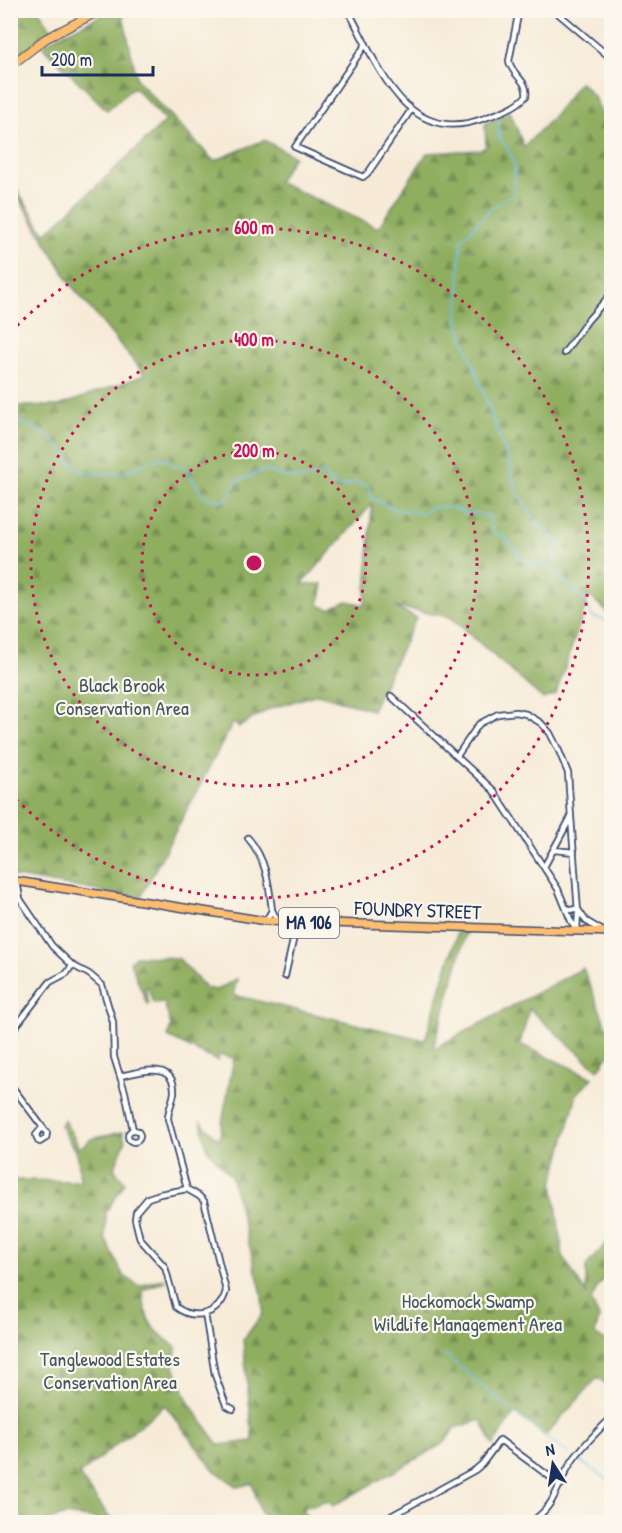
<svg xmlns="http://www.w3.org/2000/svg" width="622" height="1533" font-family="'Patrick Hand',sans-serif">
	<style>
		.forest { fill: url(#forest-firs); stroke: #566e60; stroke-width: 1.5; fill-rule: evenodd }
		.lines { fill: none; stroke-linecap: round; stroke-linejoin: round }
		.stream { stroke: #6dc0e9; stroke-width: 1.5 }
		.minor-casing { stroke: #3c4b70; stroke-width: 8 }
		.primary-casing { stroke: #3c4b70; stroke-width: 10 }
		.trunk-casing { stroke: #3c4b70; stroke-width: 10 }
		.minor { stroke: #fff; stroke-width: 4.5 }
		.primary { stroke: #fcbd6f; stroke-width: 7 }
		.trunk { stroke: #fcbd6f; stroke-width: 8 }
		.ring { fill: none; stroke: #c2185b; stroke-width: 3; stroke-dasharray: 3 6 }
		.labels { text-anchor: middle; stroke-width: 4.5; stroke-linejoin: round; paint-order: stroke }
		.shield { fill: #fbf7ec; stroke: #5e6b89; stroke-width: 1.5 }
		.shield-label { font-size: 18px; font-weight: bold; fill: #1b2f5e }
		.park-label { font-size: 20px; fill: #425662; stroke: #fbf7ec }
		.street-label { font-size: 20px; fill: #1b2f5e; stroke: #fbf7ec }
		.centre { fill: #c2185b; stroke: #fbf7ec; stroke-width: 3 }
		.ring-label { font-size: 18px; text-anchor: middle; font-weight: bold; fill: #c2185b; stroke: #fbf7ec; stroke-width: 4.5; stroke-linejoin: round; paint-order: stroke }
	</style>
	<defs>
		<pattern id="forest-firs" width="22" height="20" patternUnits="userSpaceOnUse" patternTransform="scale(1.5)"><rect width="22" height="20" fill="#90ae61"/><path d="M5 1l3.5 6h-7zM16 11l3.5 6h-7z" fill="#758e53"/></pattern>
	</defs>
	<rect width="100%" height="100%" fill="#fbf7ec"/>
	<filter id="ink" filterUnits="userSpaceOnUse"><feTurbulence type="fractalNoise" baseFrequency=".0167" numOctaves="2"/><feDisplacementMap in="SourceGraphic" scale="12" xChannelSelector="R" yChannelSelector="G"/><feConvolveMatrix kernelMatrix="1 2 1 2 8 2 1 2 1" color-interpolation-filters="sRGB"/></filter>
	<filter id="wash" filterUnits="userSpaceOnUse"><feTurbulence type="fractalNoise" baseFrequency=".008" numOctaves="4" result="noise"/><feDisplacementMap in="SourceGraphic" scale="24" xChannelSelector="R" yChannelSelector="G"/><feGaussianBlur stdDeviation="1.35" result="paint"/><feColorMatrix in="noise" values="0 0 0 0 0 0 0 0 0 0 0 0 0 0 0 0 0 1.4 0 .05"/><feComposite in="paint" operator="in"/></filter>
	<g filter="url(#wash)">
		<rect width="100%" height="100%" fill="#f7ebd8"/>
		<path class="forest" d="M 11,11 L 39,11 L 52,30 L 11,61 Z
			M 110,11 L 122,11 L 137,80 L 214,161 L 264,140 L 294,156 L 278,182 L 378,228 L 427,153 L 480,150 L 486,147 L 485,124 L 510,111 L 524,147 L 552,118 L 580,82 L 594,97 L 611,133 L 611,615 L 589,596 L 556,694 L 543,699 L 450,617 L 395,607 L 416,618 L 372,710 L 318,694 L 269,709 L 239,727 L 233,723 L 140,898 L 11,876 L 10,393 L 14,406 L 59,406 L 145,375 L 72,286 L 11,185 L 11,180 L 45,234 L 166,121 L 134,87 L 107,110 L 42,46 L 54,38 ZM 372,504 L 365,605 L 347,601 L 329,609 L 319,605 L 323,584 L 302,584 Z
			M 458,931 L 467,931 L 433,1049 L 583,968 L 611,1038 L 611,1052 L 598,1070 L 529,1009 L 520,1044 L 593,1078 L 577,1094 L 553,1183 L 563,1257 L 586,1294 L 586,1266 L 611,1238 L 611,1274 L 599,1284 L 591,1301 L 599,1318 L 595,1334 L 611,1345 L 611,1377 L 606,1384 L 598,1377 L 545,1436 L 515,1413 L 493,1445 L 481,1420 L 455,1428 L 443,1444 L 333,1506 L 329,1501 L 303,1508 L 309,1522 L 267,1522 L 260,1511 L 252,1483 L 238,1487 L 214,1470 L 165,1405 L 79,1475 L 112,1521 L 65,1515 L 45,1522 L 11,1522 L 11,1180 L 80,1181 L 78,1156 L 60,1125 L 64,1120 L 80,1148 L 91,1139 L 123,1132 L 125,1142 L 114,1169 L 125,1182 L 106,1212 L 105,1238 L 123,1275 L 139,1286 L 164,1278 L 165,1281 L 143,1290 C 144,1322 152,1329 177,1348 L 174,1367 L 189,1403 L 219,1445 L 253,1441 L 243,1340 L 263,1313 L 262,1294 L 231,1176 L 207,1149 L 201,1122 L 219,1140 L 234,1058 L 219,1055 L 217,1061 L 168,1037 L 171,1026 L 164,1002 L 153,1003 L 148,987 L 145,988 L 149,1004 L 147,1004 L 130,962 L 135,956 L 178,958 L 206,988 L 216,990 L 237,979 L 233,995 L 425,1040 Z"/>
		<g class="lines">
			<path class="stream" d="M 499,118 L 499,138 C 514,152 517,173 514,193 L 489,210 L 461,241 L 458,322 L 509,463 L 516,491 L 541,527 L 559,543 L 552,568
				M 10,419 C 49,432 54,437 76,470 L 94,474 L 124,473 L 153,459 L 168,459 L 172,465 L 186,468 L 203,496 L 223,501 L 230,495 L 236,482 L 264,470 C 285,478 302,483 324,473 L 331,484 L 342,487 L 354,482 L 369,486 L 371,498 L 394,509 L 422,513 L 432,507 L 454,508 L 466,514 L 477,513 L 490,517 L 492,529 L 496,535 L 503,535 L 521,558 L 552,569 L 588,605 L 592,617 L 612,622
				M 445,1354 L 518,1416 L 569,1454
				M 578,1460 L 610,1481"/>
		</g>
	</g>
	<g filter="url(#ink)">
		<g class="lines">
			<g class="minor-casing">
				<path id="minor" d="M 348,10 C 377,63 405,147 482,119 C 496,114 516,108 526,96 C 529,81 512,76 509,61 L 519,10
					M 554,10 L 612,59
					M 366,44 L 295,147 L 363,177 L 368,173 L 411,110
					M 564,353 L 588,320 L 612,293
					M 391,696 L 493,790 L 558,889 L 571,921 L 577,931
					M 457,756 L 479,724 L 498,714 L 516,712 L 526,714 L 541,723 L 550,733 L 559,751 L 568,773 L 571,817 L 544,867
					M 571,817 L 578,912 L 577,931
					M 248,838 C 266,859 269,883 272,910
					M 554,850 L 574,852
					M 17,881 L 20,899 L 52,946 L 72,965 L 89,974 L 102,985 L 113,1022 L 114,1057 L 125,1092 L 133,1130
					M 567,908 L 572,910 L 577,908 L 586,921 L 601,930
					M 266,921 L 272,910 L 278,922
					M 285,976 L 297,923
					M 10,1034 L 50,982 L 67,973 L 72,965
					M 121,1076 C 138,1072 175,1060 174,1092 C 173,1102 168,1109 168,1119 L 187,1189
					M 10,1084 L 47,1133 L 46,1138 L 40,1142 L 38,1141 L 36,1135 L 42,1128
					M128 1136a6 6 0 1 1 12 0a6 6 0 1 1-12 0Z
					M 187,1189 L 199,1196 L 204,1201 L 226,1291 C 220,1315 194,1321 176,1307 L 165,1267 L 140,1239 L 135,1219 L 136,1212 L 148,1198 L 160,1194 Z
					M 205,1314 L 215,1375 L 226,1405 L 233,1409
					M 380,1522 L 475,1470 L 482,1464 L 500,1440 L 561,1485
					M 531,1522 C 558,1504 556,1484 573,1460 C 584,1444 598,1431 612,1417"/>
			</g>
			<g class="primary-casing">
				<path id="primary" d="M 10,880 L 266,921 L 612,932"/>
			</g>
			<g class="trunk-casing">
				<path id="trunk" d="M 10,66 L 45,39 L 101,10"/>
			</g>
			<use href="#minor" class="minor"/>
			<use href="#primary" class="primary"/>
			<use href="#trunk" class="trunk"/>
		</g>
	</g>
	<g class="ring">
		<circle cx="254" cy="563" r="112"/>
		<circle cx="254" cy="563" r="223"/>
		<path d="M11 332A335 335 0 1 1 11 794"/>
	</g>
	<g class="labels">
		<rect class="shield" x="279" y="908" width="60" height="30" rx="4.5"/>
		<g class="shield-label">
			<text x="309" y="929">MA 106</text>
		</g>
		<g class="park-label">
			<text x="122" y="692">Black Brook<tspan x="122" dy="23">Conservation Area</tspan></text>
			<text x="468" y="1308">Hockomock Swamp<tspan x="468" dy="23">Wildlife Management Area</tspan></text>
			<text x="110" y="1366">Tanglewood Estates<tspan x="110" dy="23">Conservation Area</tspan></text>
		</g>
		<g class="street-label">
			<text transform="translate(418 910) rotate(2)" y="7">FOUNDRY STREET</text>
		</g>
	</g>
	<circle cx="254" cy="563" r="9" class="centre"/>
	<g class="ring-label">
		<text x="254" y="234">600 m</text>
		<text x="254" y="346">400 m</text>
		<text x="254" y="457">200 m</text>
	</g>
	<rect width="622" height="1533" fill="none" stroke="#fbf7ec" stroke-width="36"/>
	<g transform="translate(553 1464) rotate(348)" stroke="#fbf7ec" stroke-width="4.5" paint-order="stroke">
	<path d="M0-4.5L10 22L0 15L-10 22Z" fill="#1b2f5e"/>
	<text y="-9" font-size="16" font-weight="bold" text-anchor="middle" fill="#1b2f5e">N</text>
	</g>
	<path d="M42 66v9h111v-9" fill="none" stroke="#1b2f5e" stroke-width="3"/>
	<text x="51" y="66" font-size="18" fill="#1b2f5e" stroke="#fbf7ec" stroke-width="4.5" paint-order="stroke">200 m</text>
</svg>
